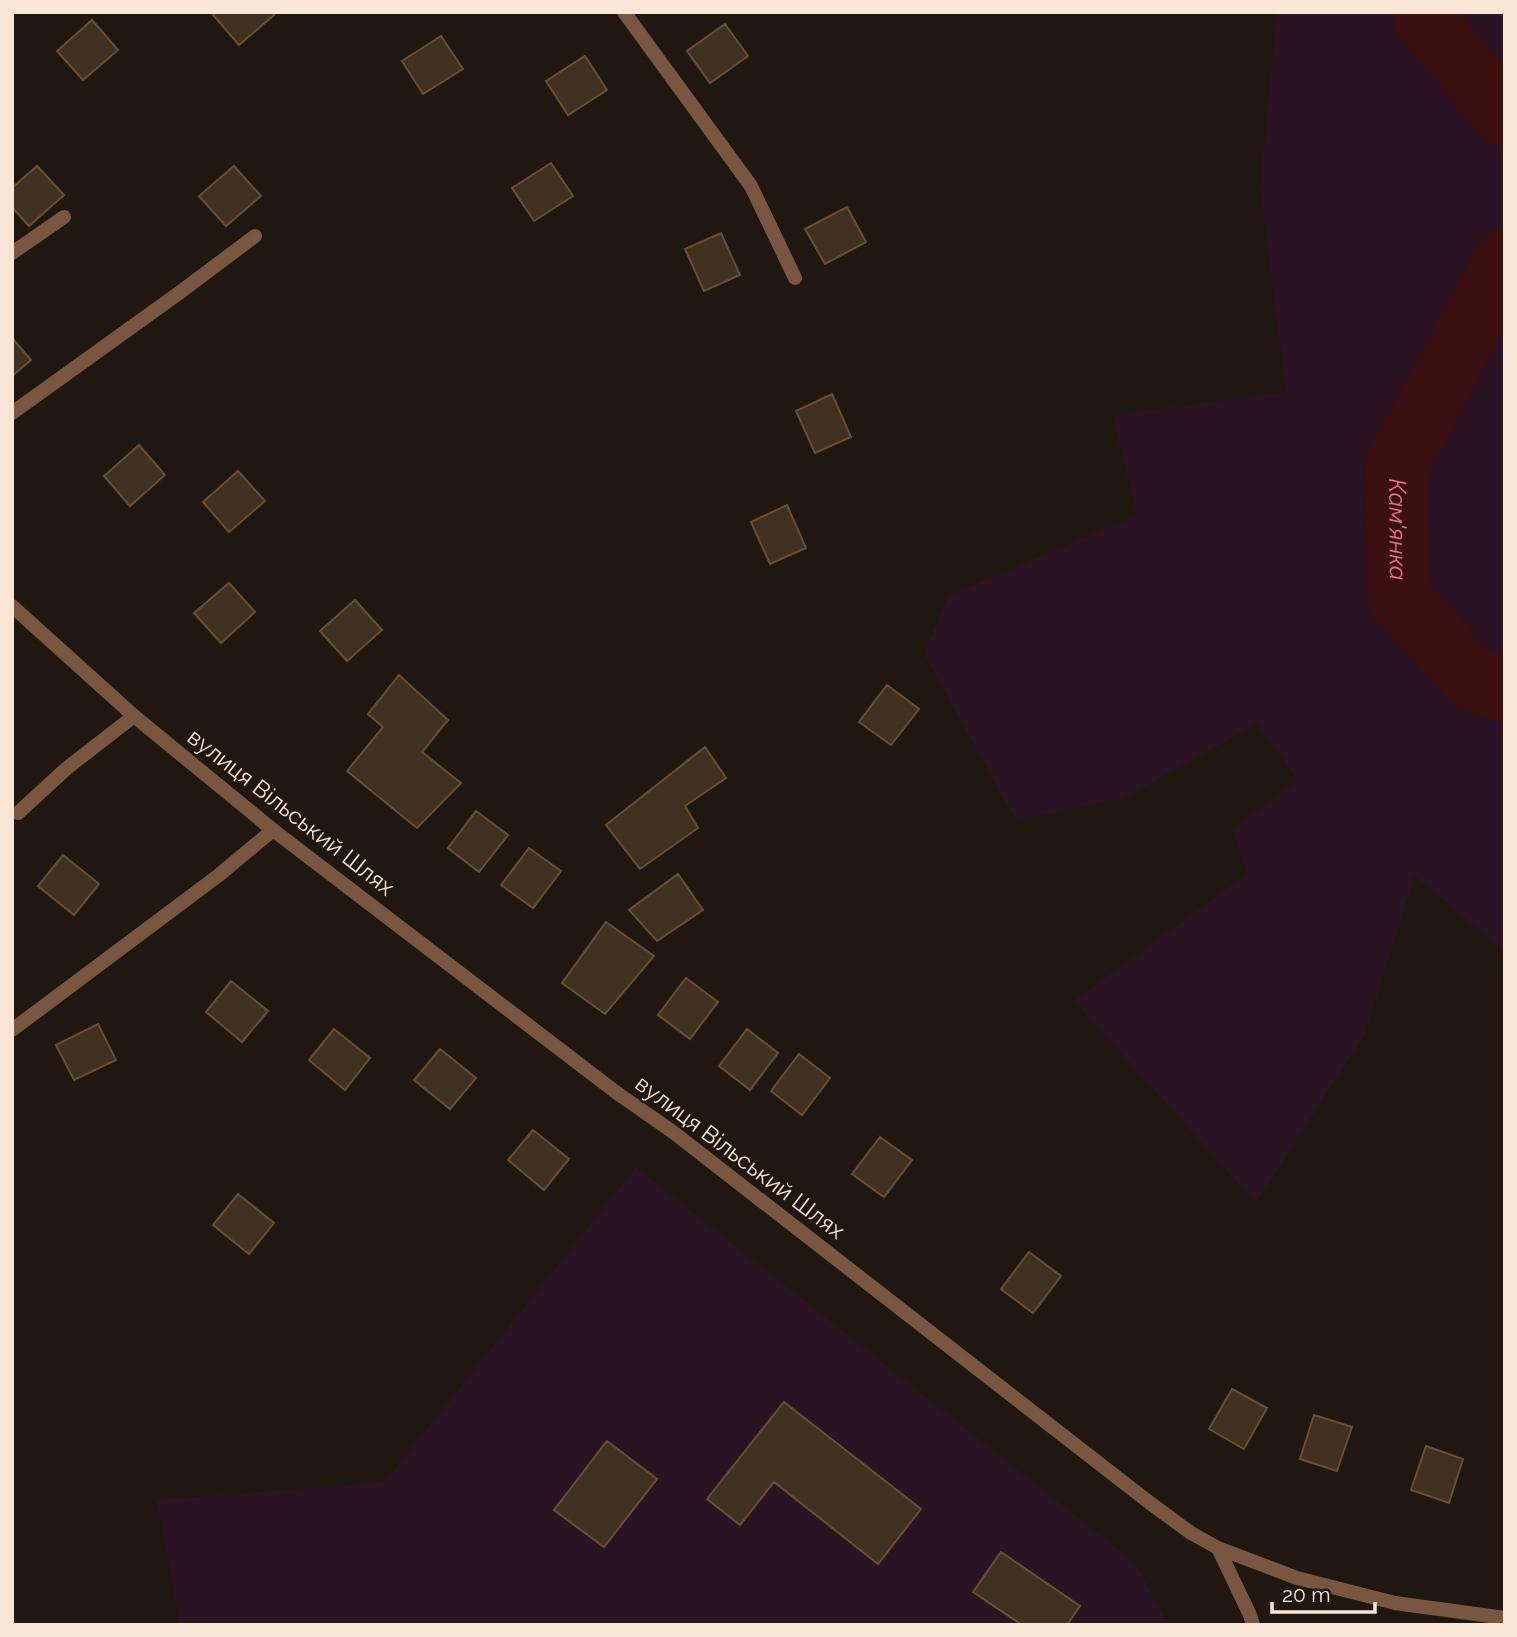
<svg xmlns="http://www.w3.org/2000/svg" width="1517" height="1637" font-family="Raleway,sans-serif">
	<style>
		.green { fill: #2a1423 }
		.lines { fill: none; stroke-linecap: round; stroke-linejoin: round }
		.river { stroke: #3a1011; stroke-width: 63 }
		.building { fill: #3f301f; stroke: #684f34; stroke-width: 2 }
		.service { stroke: #795641; stroke-width: 14 }
		.minor { stroke: #795641; stroke-width: 14 }
		.tertiary { stroke: #795641; stroke-width: 14 }
		.labels { text-anchor: middle; stroke-width: 5; stroke-linejoin: round; paint-order: stroke }
		.street-label { font-size: 23px; fill: #f9e5d5; stroke: #201810 }
		.water-label { font-size: 24px; font-style: italic; fill: #ec718a; stroke: #201810 }
	</style>
	<rect width="100%" height="100%" fill="#201810"/>
	<path class="green" d="M 1277,12 L 1505,12 L 1505,952 L 1415,876 L 1365,1034 L 1256,1203 L 1074,1001 L 1247,874 L 1232,830 L 1298,780 L 1257,724 L 1124,798 L 1016,821 L 924,654 L 948,596 L 1137,515 L 1112,415 L 1286,392 L 1260,187 Z
		M 636,1167 L 1136,1564 L 1168,1625 L 180,1625 L 157,1500 L 385,1482 Z"/>
	<g class="lines">
		<g class="river">
			<path d="M 1427,12 L 1426,21 L 1505,116"/>
			<path id="s1" d="M 1505,260 L 1397,466 L 1398,595 L 1471,678 L 1505,691"/>
		</g>
	</g>
	<path class="building" d="M 217,12 L 272,12 L 274,15 L 239,45 L 213,15 Z
		M 92,20 L 118,50 L 83,80 L 57,51 Z
		M 725,24 L 748,56 L 710,83 L 687,51 Z
		M 441,36 L 463,69 L 423,94 L 402,61 Z
		M 585,56 L 607,90 L 568,115 L 546,81 Z
		M 551,163 L 573,196 L 534,221 L 512,188 Z
		M 37,166 L 64,195 L 29,226 L 12,207 L 12,188 Z
		M 234,166 L 261,196 L 226,226 L 199,196 Z
		M 847,207 L 866,242 L 825,264 L 805,229 Z
		M 721,233 L 740,275 L 704,291 L 685,249 Z
		M 12,338 L 31,360 L 12,376 Z
		M 832,394 L 851,437 L 815,453 L 796,411 Z
		M 139,445 L 165,475 L 130,506 L 104,476 Z
		M 238,471 L 265,501 L 229,532 L 203,502 Z
		M 787,505 L 806,548 L 770,564 L 751,522 Z
		M 229,583 L 255,612 L 221,643 L 194,613 Z
		M 355,600 L 382,630 L 347,661 L 320,631 Z
		M 399,675 L 448,720 L 422,752 L 461,783 L 417,828 L 347,771 L 383,727 L 368,714 Z
		M 887,685 L 919,709 L 891,745 L 859,722 Z
		M 705,747 L 726,778 L 685,806 L 698,828 L 640,869 L 606,825 Z
		M 476,811 L 508,835 L 479,872 L 448,848 Z
		M 529,848 L 561,871 L 533,908 L 501,885 Z
		M 63,855 L 99,884 L 74,915 L 38,886 Z
		M 678,874 L 703,910 L 657,941 L 629,910 Z
		M 606,922 L 654,956 L 605,1014 L 562,983 Z
		M 686,978 L 718,1002 L 690,1039 L 658,1015 Z
		M 231,981 L 268,1011 L 242,1042 L 206,1012 Z
		M 98,1024 L 116,1060 L 74,1080 L 56,1045 Z
		M 334,1029 L 370,1058 L 345,1090 L 309,1060 Z
		M 747,1029 L 778,1053 L 750,1090 L 719,1066 Z
		M 440,1049 L 476,1078 L 450,1109 L 414,1080 Z
		M 799,1054 L 830,1078 L 802,1115 L 771,1091 Z
		M 533,1130 L 569,1159 L 544,1190 L 508,1160 Z
		M 880,1137 L 912,1160 L 884,1197 L 852,1174 Z
		M 238,1194 L 274,1223 L 249,1254 L 213,1225 Z
		M 1029,1252 L 1061,1276 L 1033,1313 L 1001,1289 Z
		M 1232,1389 L 1267,1408 L 1244,1449 L 1209,1429 Z
		M 784,1402 L 921,1509 L 878,1564 L 774,1482 L 740,1525 L 707,1499 Z
		M 1314,1415 L 1352,1427 L 1337,1471 L 1300,1459 Z
		M 607,1441 L 657,1479 L 604,1547 L 554,1510 Z
		M 1426,1446 L 1463,1459 L 1449,1503 L 1411,1490 Z
		M 1001,1552 L 1080,1606 L 1067,1625 L 1022,1625 L 973,1592 Z"/>
	<g class="lines">
		<path class="service" d="M 12,253 L 64,217
			M 12,413 L 179,293 L 255,236
			M 18,813 L 67,768 L 134,716"/>
		<path class="minor" d="M 624,12 L 751,186 L 795,278
			M 12,1030 L 219,875 L 273,830"/>
		<path class="tertiary" d="M 12,606 L 134,716 L 273,830 L 617,1093 L 673,1132 L 1150,1503 L 1191,1533 L 1218,1548 L 1297,1578 L 1395,1603 L 1505,1618
			M 1218,1548 L 1250,1615 L 1253,1625"/>
	</g>
	<g class="labels">
		<g class="street-label">
			<text transform="translate(291 812) rotate(38)" y="8">вулиця Вільський Шлях</text>
			<text transform="translate(740 1157) rotate(37)" y="8">вулиця Вільський Шлях</text>
		</g>
		<g class="water-label">
			<text dy="8" stroke="none"><textPath href="#s1" startOffset="296">Кам'янка</textPath></text>
		</g>
	</g>
	<rect width="1517" height="1637" fill="none" stroke="#f9e5d5" stroke-width="28"/>
	<path d="M1272 1602v10h103v-10" fill="none" stroke="#f9e5d5" stroke-width="3.5"/>
	<text x="1282" y="1602" font-size="21" fill="#f9e5d5" stroke="#201810" stroke-width="5" paint-order="stroke">20 m</text>
</svg>
